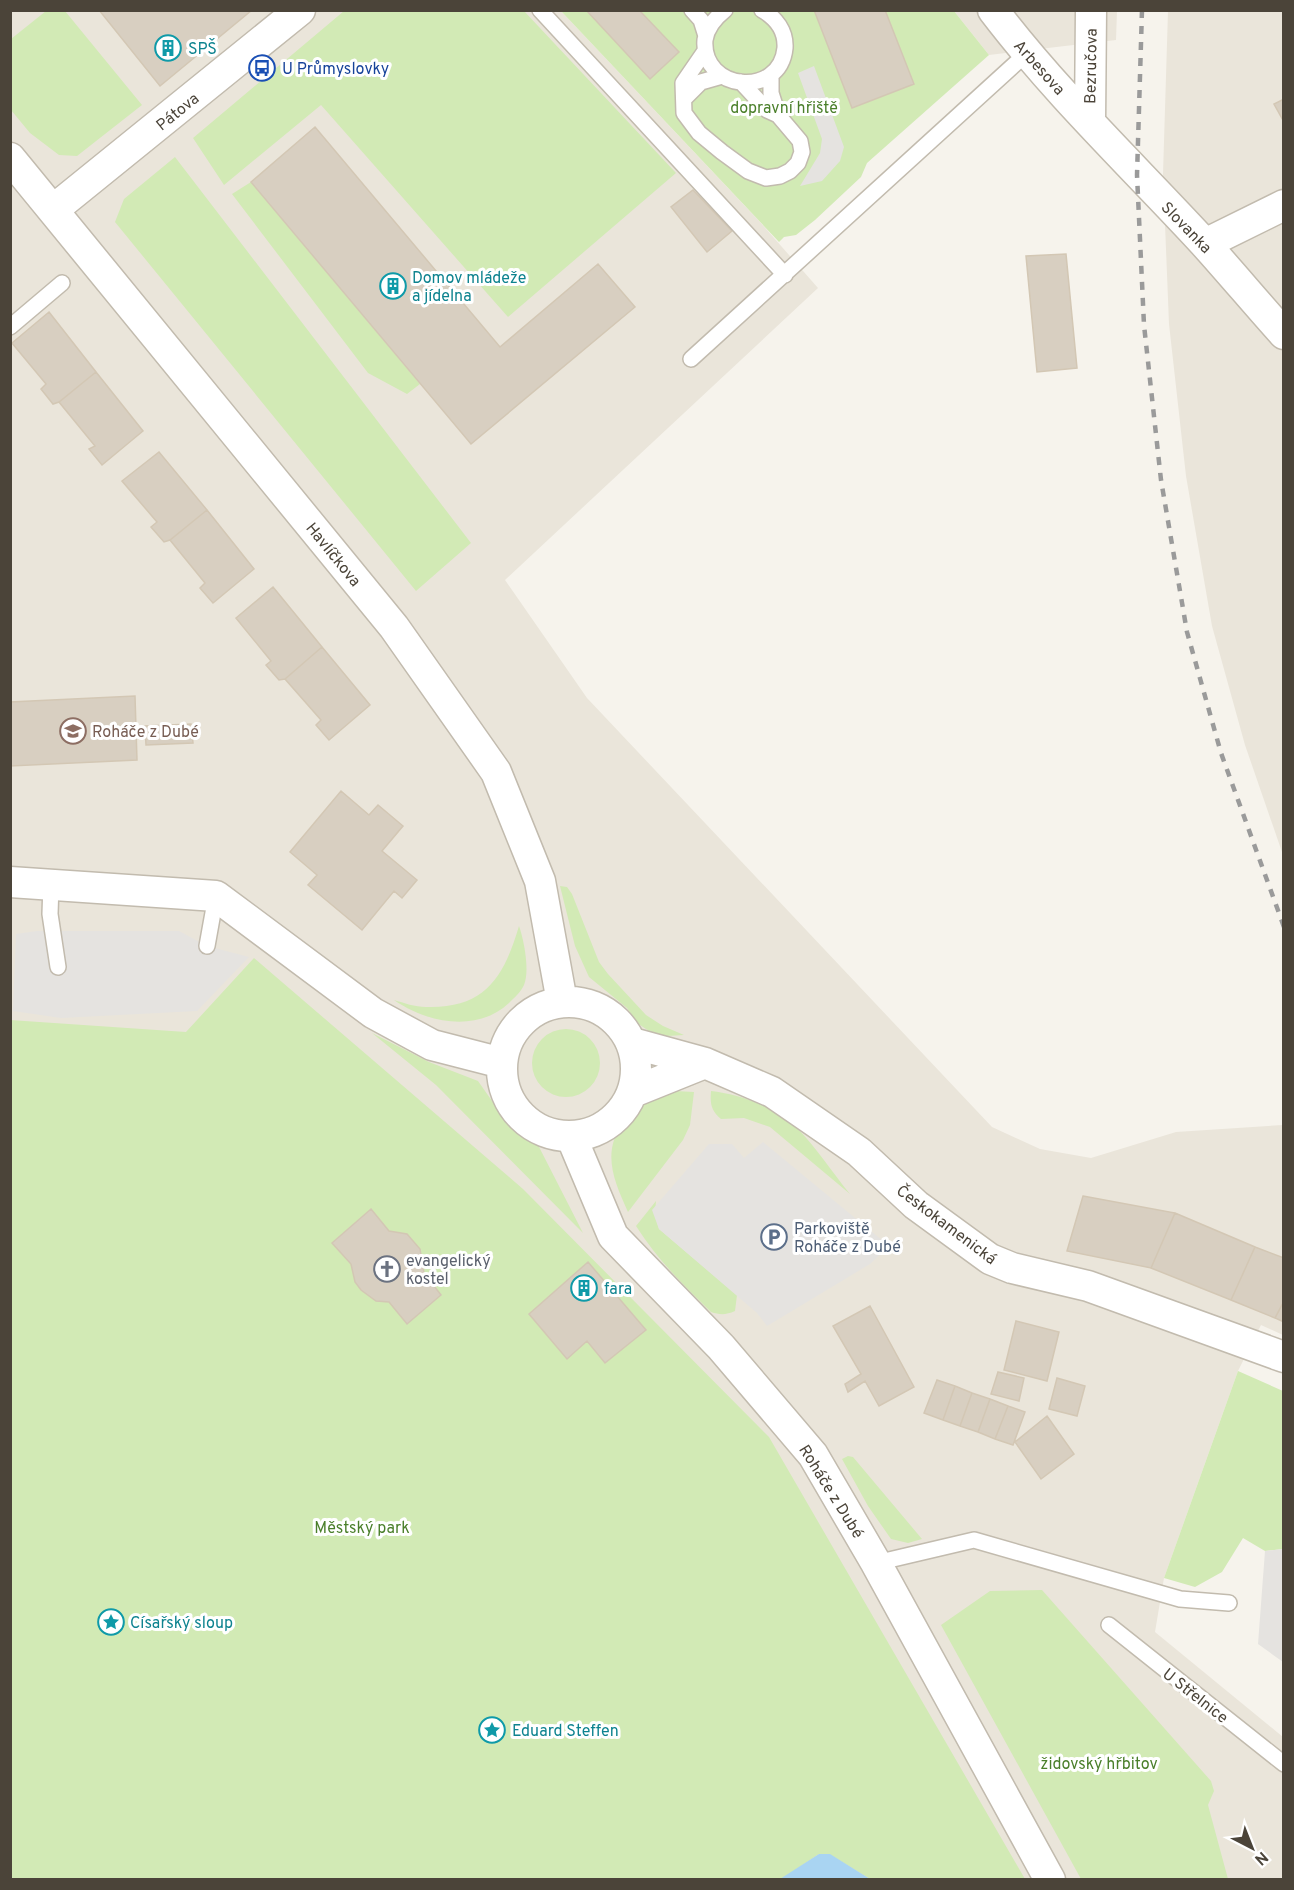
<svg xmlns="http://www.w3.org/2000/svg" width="1294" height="1890" font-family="Overpass,sans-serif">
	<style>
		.residential { fill: #eae5da }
		.green { fill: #d2eab5 }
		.parking { fill: #e5e3e0 }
		.water { fill: #a9d4f2 }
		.building { fill: #d8cfc1; stroke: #d3c7b4; stroke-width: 1.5 }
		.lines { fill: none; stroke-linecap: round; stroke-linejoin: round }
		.service-casing { stroke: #c2bbae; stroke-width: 18 }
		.minor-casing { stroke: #c2bbae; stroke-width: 33 }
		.service { stroke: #fff; stroke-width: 15 }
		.minor { stroke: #fff; stroke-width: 30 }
		.rail { stroke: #9a9a9a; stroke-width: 4.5; stroke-dasharray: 8 8; stroke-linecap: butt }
		.labels { text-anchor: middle; stroke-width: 6; stroke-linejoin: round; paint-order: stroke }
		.culture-label { font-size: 16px; fill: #0d838f; stroke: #fff; text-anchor: start }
		.street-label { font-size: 16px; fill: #4b4439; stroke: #fff }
		.transit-label { font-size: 16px; fill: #164399; stroke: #fff; text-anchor: start }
		.park-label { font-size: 16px; fill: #4a7f2a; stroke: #fff }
		.education-label { font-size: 16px; fill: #785e54; stroke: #fff; text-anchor: start }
		.service-label { font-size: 16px; fill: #4e5e75; stroke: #fff; text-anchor: start }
		.worship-label { font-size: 16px; fill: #5b616d; stroke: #fff; text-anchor: start }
	</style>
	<rect width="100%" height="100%" fill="#f6f3ec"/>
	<path class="residential" d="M 11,11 L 561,11 L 760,222 L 818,288 L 505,580 L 587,698 L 992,1127 L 1040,1149 L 1091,1158 L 1176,1132 L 1283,1125 L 1283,1335 L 1261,1325 L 1238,1371 L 1164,1578 L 1155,1632 L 1283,1737 L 1283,1879 L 11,1880 Z
		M 954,11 L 1117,11 L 1116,40 L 989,55 Z
		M 1168,11 L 1283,11 L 1283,855 L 1245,745 L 1212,626 L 1186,476 L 1169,324 L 1163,174 Z"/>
	<path class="green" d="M 46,11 L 65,11 L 142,105 L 77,156 L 59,155 L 30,133 L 11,110 L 11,39 Z
		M 344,11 L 524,11 L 676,173 L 508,317 L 321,105 L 224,185 L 193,138 Z
		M 561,11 L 954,11 L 989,55 L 867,163 L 861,177 L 815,220 L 796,235 L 784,237 L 779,242 Z
		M 175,157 L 471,543 L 416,591 L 115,222 L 124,199 Z
		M 251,182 L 420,384 L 407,394 L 368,373 L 232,194 Z
		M 560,886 L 567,887 L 572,894 L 599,962 L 608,974 L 646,1015 L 663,1026 L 684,1035 L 667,1036 L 652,1033 L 637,1023 L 627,1008 L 589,977 L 575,946 Z
		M 519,926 C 524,940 530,971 524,985 C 521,992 514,998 509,1003 C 477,1033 427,1023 394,1000 C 404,1003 415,1007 426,1007 C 485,1009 504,977 519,926 Z
		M 254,958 L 523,1189 L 769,1437 L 1025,1879 L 870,1879 L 829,1854 L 819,1854 L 780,1880 L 11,1879 L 10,1020 L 186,1032 Z
		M532 1063a34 34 0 1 1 68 0a34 34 0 1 1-68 0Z
		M 372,1033 L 429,1062 L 478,1081 L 504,1118 L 514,1127 L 537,1143 L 583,1233 L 436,1085 Z
		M 675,1091 L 694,1092 L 690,1125 L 683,1140 L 628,1212 C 613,1179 600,1149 627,1118 C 633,1112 640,1104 648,1100 C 656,1096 666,1094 675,1091 Z
		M 711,1091 C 738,1094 777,1107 796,1127 C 816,1147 832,1172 850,1194 L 770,1127 L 744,1118 L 721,1119 C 711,1110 710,1104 711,1091 Z
		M 656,1201 L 655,1215 L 659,1229 L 737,1295 L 735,1311 C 726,1315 720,1315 711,1312 C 683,1285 657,1259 636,1226 Z
		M 1238,1371 L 1283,1391 L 1283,1549 L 1265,1551 L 1243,1538 L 1222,1572 L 1195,1587 L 1164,1578 Z
		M 848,1456 L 853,1457 L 922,1539 L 908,1543 L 891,1539 L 868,1506 L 842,1459 Z
		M 1042,1590 L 1211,1781 L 1214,1791 L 1208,1805 L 1228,1879 L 1081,1879 L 941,1625 L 990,1591 Z"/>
	<path class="parking" d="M 814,66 L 844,147 L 840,161 L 822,181 L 800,186 L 820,153 L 822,139 L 798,73 Z
		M 37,931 L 179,931 L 207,946 L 249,957 L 197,1011 L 61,1018 L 13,1011 L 16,934 Z
		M 763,1142 L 889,1246 L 870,1264 L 767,1326 L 757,1313 L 659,1229 L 652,1210 L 709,1144 L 732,1144 L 744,1158 Z
		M 1283,1549 L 1284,1549 L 1283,1662 L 1258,1644 L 1265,1551 Z"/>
	<path class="water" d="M 819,1854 L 830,1854 L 870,1879 L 780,1879 Z"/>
	<path class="building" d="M 99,10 L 252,10 L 160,86 Z
		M 586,10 L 639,10 L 679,52 L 650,79 Z
		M 814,10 L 885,10 L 914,84 L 852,108 Z
		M 1284,99 L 1284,122 L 1274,104 Z
		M 315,127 L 500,347 L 598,264 L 635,307 L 471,444 L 251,182 Z
		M 693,190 L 732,231 L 707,252 L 671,207 Z
		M 1066,254 L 1077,368 L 1037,372 L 1026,256 Z
		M 49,312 L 96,372 L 59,402 L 53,404 L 41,389 L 46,384 L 12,343 Z
		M 96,372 L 143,431 L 102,465 L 89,449 L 95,446 L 59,402 Z
		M 159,452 L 207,510 L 170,540 L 164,542 L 151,527 L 157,522 L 122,481 Z
		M 207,510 L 254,569 L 213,603 L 200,588 L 205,583 L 170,540 Z
		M 273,587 L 322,647 L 285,679 L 279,680 L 266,665 L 271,661 L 236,618 Z
		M 322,647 L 370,705 L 329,740 L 316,725 L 321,720 L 285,679 Z
		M 135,696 L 137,760 L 10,766 L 10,702 Z
		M 191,724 L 193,743 L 146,745 L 145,726 Z
		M 341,791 L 369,815 L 378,805 L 403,826 L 382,851 L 417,880 L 402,898 L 394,891 L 362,930 L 308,885 L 317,875 L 290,852 Z
		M 1083,1196 L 1175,1213 L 1151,1268 L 1067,1251 Z
		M 371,1209 L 389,1231 L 407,1234 L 420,1249 L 424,1273 L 441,1295 L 407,1324 L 389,1302 L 376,1301 L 361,1290 L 355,1282 L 351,1264 L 332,1243 Z
		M 1175,1213 L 1255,1247 L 1231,1300 L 1151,1268 Z
		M 1255,1247 L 1284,1258 L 1284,1301 L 1275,1318 L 1231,1300 Z
		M 588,1262 L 646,1330 L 605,1363 L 587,1341 L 567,1359 L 529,1314 Z
		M 1284,1301 L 1284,1322 L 1275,1318 Z
		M 870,1306 L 914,1387 L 879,1406 L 865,1381 L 848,1392 L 845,1384 L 861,1374 L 833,1326 Z
		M 1016,1321 L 1059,1332 L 1047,1381 L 1004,1370 Z
		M 998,1372 L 1024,1378 L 1019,1401 L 991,1394 Z
		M 1057,1378 L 1085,1386 L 1077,1416 L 1049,1409 Z
		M 937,1380 L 955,1386 L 943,1420 L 924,1413 Z
		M 955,1386 L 972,1393 L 960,1426 L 943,1420 Z
		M 972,1393 L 990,1399 L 978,1432 L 960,1426 Z
		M 990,1399 L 1008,1406 L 995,1439 L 978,1432 Z
		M 1008,1406 L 1025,1412 L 1013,1445 L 995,1439 Z
		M 1047,1416 L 1074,1454 L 1041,1479 L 1015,1442 Z"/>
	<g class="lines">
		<g class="service-casing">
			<path id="service" d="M 540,10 L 785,275
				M 692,10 L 701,20 L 706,36
				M 725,10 C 715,18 707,27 705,40 C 701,91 780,99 785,48 C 786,31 776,18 762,10
				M 705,51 L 683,83 L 684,113 L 699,133 L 722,152 L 748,171 L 766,178 L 780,176 L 790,171 L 798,163 L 802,152 L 800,141 L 778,115 L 767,110 L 741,82
				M 771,75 L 771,93 L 778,115
				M 684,99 L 701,82 L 722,76
				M 10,327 L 62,283
				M 691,359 L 1026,54
				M 51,884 L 50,914 L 58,967
				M 207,946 L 216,896
				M 876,1563 L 974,1540 L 1180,1599 L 1229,1603
				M 1109,1625 L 1284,1764"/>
		</g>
		<g class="minor-casing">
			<path id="minor" d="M 993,10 C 1057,94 1134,167 1205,244 C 1232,274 1257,304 1284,334
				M 1090,122 L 1091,10
				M 10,158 L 394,627 L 496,772 L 540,881 L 562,1002
				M 53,210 L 300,10
				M 1205,244 L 1284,205
				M 10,882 L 216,896 L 373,1013 L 432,1045 L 502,1063
				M502 1069a67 67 0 1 1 134 0a67 67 0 1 1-134 0Z
				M 632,1043 L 705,1063 L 772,1092 L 859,1152 L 916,1205 L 990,1259 L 1012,1268 L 1088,1286 L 1284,1357
				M 633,1092 L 705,1063
				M 571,1136 L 613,1236 L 721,1347 L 813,1455 L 876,1563 L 1050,1880"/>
		</g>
		<use href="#service" class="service"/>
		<use href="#minor" class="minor"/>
		<path class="rail" d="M 1142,10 L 1137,175 L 1144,325 L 1161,480 L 1187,632 L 1221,753 L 1284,927"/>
	</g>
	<defs>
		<g id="building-ring" transform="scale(1.35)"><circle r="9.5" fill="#fff" stroke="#0f9aa8" stroke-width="1.5"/><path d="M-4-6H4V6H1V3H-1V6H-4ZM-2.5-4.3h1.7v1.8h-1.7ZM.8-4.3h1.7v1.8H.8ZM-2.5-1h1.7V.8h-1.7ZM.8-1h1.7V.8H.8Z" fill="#0f9aa8"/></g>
		<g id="bus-ring" transform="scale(1.35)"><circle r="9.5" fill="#fff" stroke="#1a4fb4" stroke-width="1.5"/><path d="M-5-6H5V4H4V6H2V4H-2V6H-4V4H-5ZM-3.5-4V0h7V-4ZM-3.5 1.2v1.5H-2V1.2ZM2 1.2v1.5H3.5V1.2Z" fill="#1a4fb4"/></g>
		<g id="school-ring" transform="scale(1.35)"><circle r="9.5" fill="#fff" stroke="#8d6e63" stroke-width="1.5"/><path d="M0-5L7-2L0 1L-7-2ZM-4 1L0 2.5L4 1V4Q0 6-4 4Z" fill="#8d6e63"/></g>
		<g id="parking-ring" transform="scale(1.35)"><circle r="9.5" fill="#fff" stroke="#5c6f8a" stroke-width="1.5"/><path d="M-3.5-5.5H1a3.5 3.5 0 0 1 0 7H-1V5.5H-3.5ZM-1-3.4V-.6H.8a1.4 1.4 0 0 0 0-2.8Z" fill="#5c6f8a"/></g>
		<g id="church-ring" transform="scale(1.35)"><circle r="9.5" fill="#fff" stroke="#6b7280" stroke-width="1.5"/><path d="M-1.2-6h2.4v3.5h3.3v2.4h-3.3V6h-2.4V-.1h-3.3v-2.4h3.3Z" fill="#6b7280"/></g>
		<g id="sight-ring" transform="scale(1.35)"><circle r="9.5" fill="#fff" stroke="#0f9aa8" stroke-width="1.5"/><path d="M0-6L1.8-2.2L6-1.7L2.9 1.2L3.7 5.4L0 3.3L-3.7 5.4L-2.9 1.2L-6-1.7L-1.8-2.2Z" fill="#0f9aa8"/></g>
	</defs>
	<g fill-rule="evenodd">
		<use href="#building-ring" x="168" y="48"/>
		<use href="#bus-ring" x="262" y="68"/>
		<use href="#building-ring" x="393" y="286"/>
		<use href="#school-ring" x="73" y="731"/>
		<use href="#parking-ring" x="774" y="1237"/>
		<use href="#church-ring" x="387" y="1269"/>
		<use href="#building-ring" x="584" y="1288"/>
		<use href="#sight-ring" x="111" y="1622"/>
		<use href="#sight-ring" x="492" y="1730"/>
	</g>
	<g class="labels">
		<g class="culture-label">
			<text x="188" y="54">SPŠ</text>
			<text x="412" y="283">Domov mládeže<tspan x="412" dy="18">a jídelna</tspan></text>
			<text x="604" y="1294">fara</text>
			<text x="130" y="1628">Císařský sloup</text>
			<text x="512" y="1736">Eduard Steffen</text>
		</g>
		<g class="street-label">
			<text transform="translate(1090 66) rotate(-89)" y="6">Bezručova</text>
			<text transform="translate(1040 67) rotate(48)" y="6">Arbesova</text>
			<text transform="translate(177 111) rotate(-39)" y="6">Pátova</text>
			<text transform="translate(1187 227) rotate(46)" y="6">Slovanka</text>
			<text transform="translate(334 554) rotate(51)" y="6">Havlíčkova</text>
			<text transform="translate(947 1224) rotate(37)" y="6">Českokamenická</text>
			<text transform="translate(832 1491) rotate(58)" y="6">Roháče z Dubé</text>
			<text transform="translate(1196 1695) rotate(38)" y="6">U Střelnice</text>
		</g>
		<g class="transit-label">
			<text x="282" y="74">U Průmyslovky</text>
		</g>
		<g class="park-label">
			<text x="784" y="113">dopravní hřiště</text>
			<text x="362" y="1533">Městský park</text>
			<text x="1099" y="1769">židovský hřbitov</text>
		</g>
		<g class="education-label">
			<text x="92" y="737">Roháče z Dubé</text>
		</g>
		<g class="service-label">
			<text x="794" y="1234">Parkoviště<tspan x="794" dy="18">Roháče z Dubé</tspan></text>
		</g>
		<g class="worship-label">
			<text x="406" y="1266">evangelický<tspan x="406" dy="18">kostel</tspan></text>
		</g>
	</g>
	<rect width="1294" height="1890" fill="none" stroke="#4b4439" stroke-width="24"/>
	<g transform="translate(1252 1848) rotate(138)" stroke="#ffffff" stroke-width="4.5" paint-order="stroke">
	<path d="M0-4.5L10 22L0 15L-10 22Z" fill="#4b4439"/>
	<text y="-9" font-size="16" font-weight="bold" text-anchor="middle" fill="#4b4439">N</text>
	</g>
</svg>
